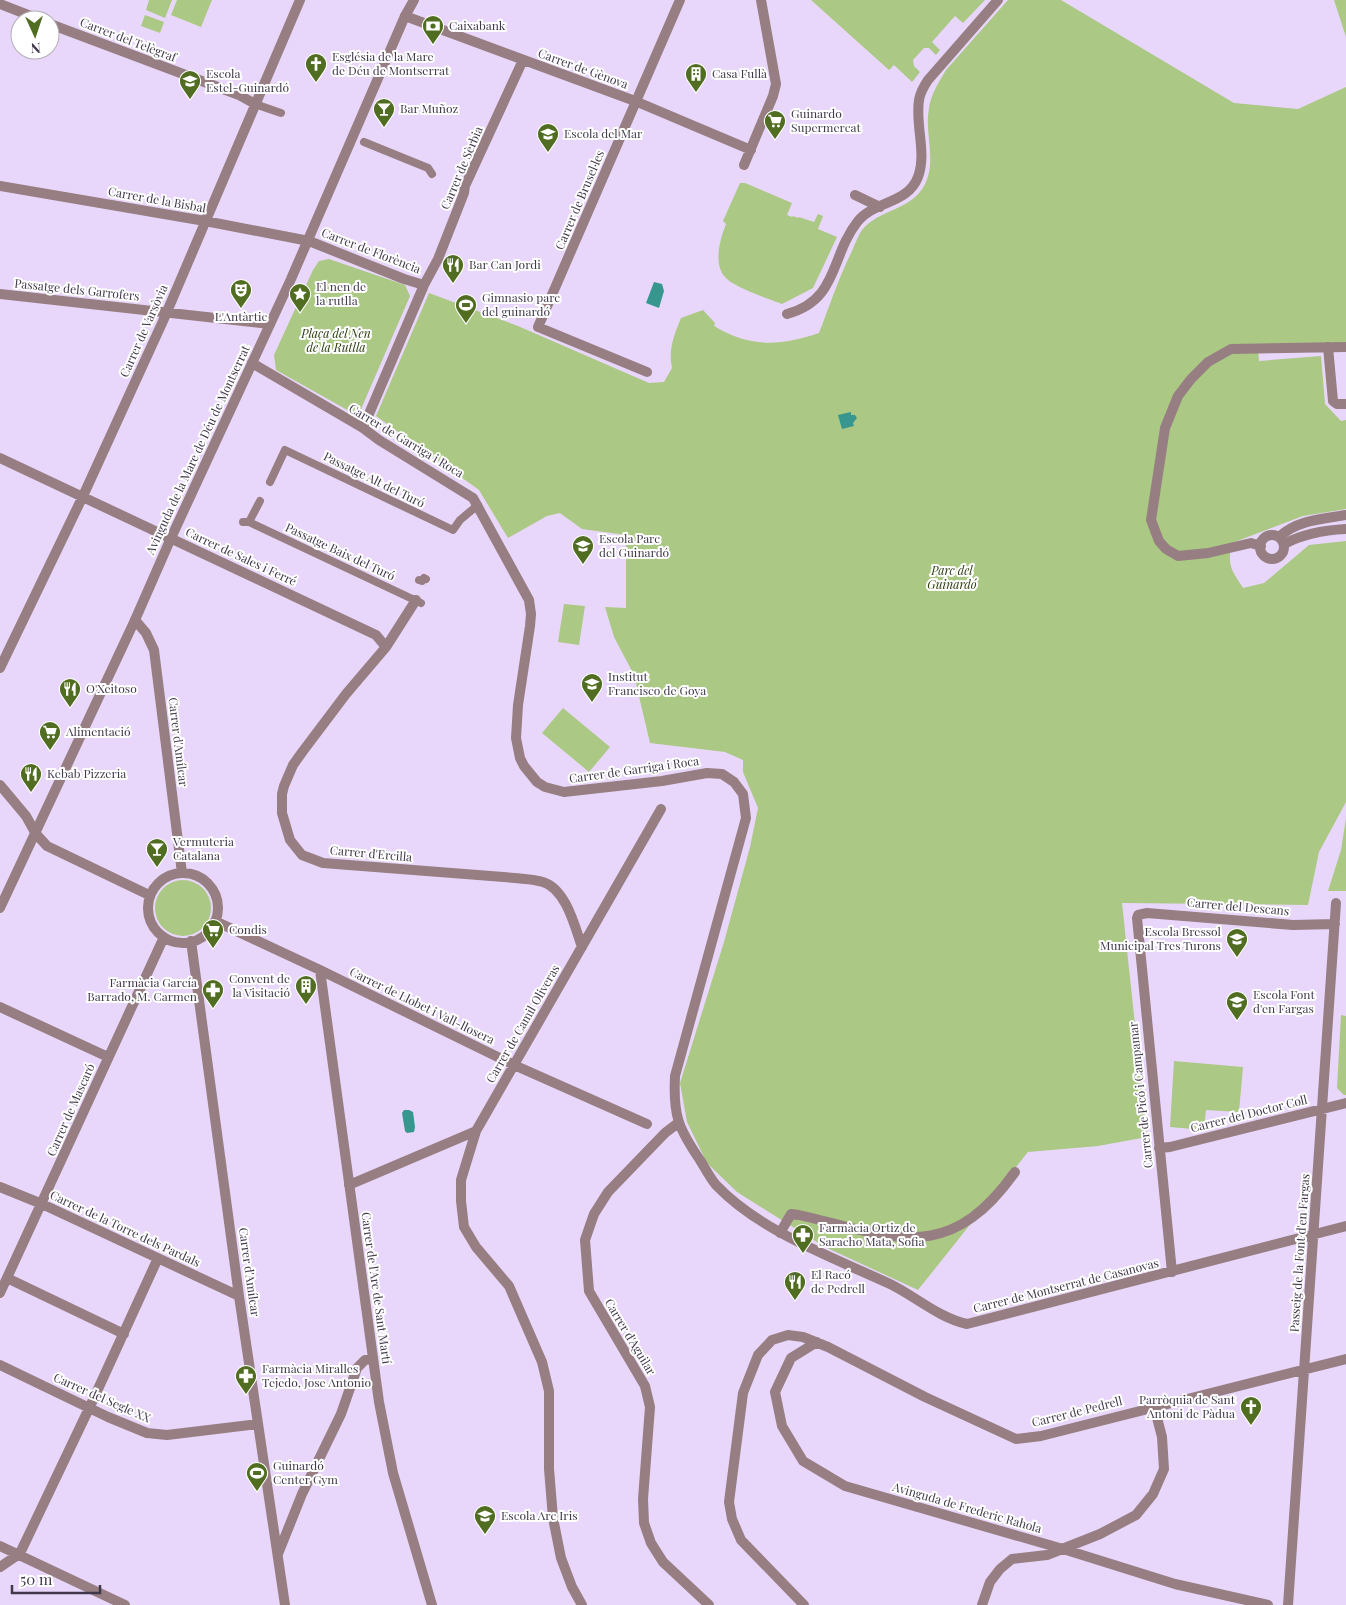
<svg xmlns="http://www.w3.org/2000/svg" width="1346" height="1605" font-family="'Playfair Display',serif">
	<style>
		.green { fill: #abc884 }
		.water { fill: #37978f }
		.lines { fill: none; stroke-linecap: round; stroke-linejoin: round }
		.pedestrian { stroke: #967e82; stroke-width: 8 }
		.minor { stroke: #967e82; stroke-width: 10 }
		.tertiary { stroke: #967e82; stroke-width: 10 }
		.labels { text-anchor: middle; stroke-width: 4; stroke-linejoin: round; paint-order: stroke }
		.poi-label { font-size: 12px; fill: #41384b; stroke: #fff; text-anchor: start }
		.street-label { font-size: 12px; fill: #41384b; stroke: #fff }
		.park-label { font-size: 12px; font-style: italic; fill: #2b3c0e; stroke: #fff }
	</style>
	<rect width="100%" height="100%" fill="#e9d7fb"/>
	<path class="green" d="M 149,0 L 172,0 L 165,18 L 146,10 Z
		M 177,0 L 212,0 L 201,27 L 171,15 Z
		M 811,0 L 985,0 L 963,23 L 955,16 L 932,42 L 940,50 L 936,55 L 929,48 L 924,48 L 913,60 L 914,66 L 920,72 L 912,82 L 894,65 L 889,70 Z
		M 1008,0 L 1061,0 L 1234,103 L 1298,109 L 1346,87 L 1346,343 L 1258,347 L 1259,361 L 1321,356 L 1325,404 L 1341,421 L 1346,420 L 1346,509 L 1303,516 L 1232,543 C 1227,566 1231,569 1243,588 L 1264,583 L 1309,545 L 1346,541 L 1346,802 L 1319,852 L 1308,905 L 1122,903 L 1147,1137 L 1098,1146 L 1028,1152 L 918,1290 L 825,1247 L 737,1192 L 707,1163 L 687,1122 L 680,1083 L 724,942 L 750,847 L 758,808 L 743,772 L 743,760 L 725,752 L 650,743 L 634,675 L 614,637 L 605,607 L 626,608 L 626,535 L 582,529 L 560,513 L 547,516 L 508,538 L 479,490 L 376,416 L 429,293 L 518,326 L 649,383 L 664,382 L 672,368 C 668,350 674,335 681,318 L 703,310 L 715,323 L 714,326 C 751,348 780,346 819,333 C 830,305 839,277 852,251 C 855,244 858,236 862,230 C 879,209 913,210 925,184 C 937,160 924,133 929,108 C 931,94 939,82 946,70 Z
		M 1334,0 L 1346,0 L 1346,37 Z
		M 145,15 L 164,22 L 160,33 L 141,26 Z
		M 740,183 L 745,183 L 792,203 L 787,215 L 792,217 L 793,216 L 798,218 L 799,217 L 814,222 L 818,214 L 823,216 L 818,229 L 837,237 L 813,288 L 782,304 C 769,299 733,287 725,277 C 713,264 720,239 726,224 L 723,221 Z
		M 329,259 L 405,285 L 410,296 L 358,416 L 276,370 L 274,355 L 313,270 L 319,261 Z
		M 564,604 L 585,606 L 579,645 L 558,642 Z
		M 563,708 L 610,747 L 589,772 L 542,733 Z
		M 1346,818 L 1346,891 L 1328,891 L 1341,850 Z
		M155 908a28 28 0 1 1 56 0a28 28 0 1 1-56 0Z
		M 1341,1015 L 1346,1016 L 1346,1095 L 1344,1095 L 1337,1088 Z
		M 1174,1061 L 1243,1067 L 1239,1112 L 1206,1110 L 1204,1130 L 1170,1127 Z"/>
	<path class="water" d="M 654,282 L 662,284 L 664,291 L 659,308 L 646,303 Z
		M 851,412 L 851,415 L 855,415 L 857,418 L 853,423 L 854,426 L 842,429 L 838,415 Z
		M 404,1110 L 409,1110 L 413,1112 L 415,1127 L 414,1132 L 407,1133 L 405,1131 L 402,1113 Z"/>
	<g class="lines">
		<path class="pedestrian" d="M 255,104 L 281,113
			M 364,142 L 428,168 L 432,174
			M 456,183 L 461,185
			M 270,482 L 285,450 L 453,530 L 460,520 L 478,505
			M 243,522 L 249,522 L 260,501
			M 249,522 L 421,603
			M 419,580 L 422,581 L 424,578 L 426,579"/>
		<path class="minor" d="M 0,4 L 41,20
			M 405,16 L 635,101 L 751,150
			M 50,24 L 239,95 L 255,104
			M 744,165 L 773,96 L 776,84 L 761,0
			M 0,186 L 205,221 L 309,241 L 404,279 L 424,285
			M 855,195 L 880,207
			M 0,294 L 270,324
			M 787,314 C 839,300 830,256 858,221 C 874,201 908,204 918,177 C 927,153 915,125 919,100 C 920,93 924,86 928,80 L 998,0
			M 1328,347 L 1333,401 L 1337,404 L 1346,404
			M 252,363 L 363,428 L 379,440 L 473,498 L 529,600 L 531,614 L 530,626 L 518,705 L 516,738 L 520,758 L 524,766 L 537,782 L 545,787 L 564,792 L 662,781 L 707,773 L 722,774 L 734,782 L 743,794 L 746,818 L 675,1076 C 673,1115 678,1128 700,1160 C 705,1168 710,1178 716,1185 C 761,1232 832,1257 890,1284 C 915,1296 939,1318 967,1324 L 1346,1226
			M 647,372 L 538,327 L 680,0
			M 363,428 L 424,285 L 438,259 L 464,193 L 465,186 L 523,60
			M 0,458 L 376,635 L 386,647
			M1260 547a12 12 0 1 1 24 0a12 12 0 1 1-24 0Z
			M 1279,537 C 1297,520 1322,519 1346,515
			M 1284,544 C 1303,534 1325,530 1346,529
			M 1261,546 L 1251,543 L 1208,553 L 1178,556 L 1166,549 L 1159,541 L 1151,520 L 1165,428 L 1178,396 L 1191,379 L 1208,362 L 1231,349 L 1346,347
			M 416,600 L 386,647 L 346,694 L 303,751 L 293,765 L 284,786 L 282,794 L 282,813 L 290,840 L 302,855 L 323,863 L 515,878 C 524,879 534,879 543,882 C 566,889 575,927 582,947
			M 135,620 L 146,633 L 154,650 L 182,873
			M 0,668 L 83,496 L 163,321 L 300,0
			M 0,785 L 26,816 L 36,834 L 47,846 L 149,895
			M148 908a35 35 0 1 1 70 0a35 35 0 1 1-70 0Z
			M 215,921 L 320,970 L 514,1065 L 647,1124
			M 191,941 L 239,1296 L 285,1605
			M 320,970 L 379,1402 L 393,1473 L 432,1605
			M 0,1007 L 108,1057
			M 678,1123 L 665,1133 L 608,1192 L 594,1214 L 585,1240 L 589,1291 L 645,1386 L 650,1407 L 643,1499 L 644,1523 L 651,1543 L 663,1562 L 709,1605
			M 1159,1148 L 1170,1147 L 1346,1103
			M 349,1185 L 476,1131
			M 0,1187 L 42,1204 L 239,1296
			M 780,1233 L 791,1214 L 799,1215 C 894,1237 948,1266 1015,1172
			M 1172,1272 L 1137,918 L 1138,915 L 1147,913 L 1293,925 L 1335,924
			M 7,1278 L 124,1334
			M 0,1293 L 164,937
			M 817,1342 L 791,1358 L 775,1392 L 782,1426 L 803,1461 L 845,1486 L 1063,1549 L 1175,1584 L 1268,1605
			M 0,1365 L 108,1417 L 147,1433 L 167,1435 L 258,1424
			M 0,1546 L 125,1605
			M 278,1554 L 302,1494 L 341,1414 L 357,1368 L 365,1360 L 372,1358
			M 0,1567 L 19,1554 L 22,1549 L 93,1400 L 158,1258
			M 582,1605 L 572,1587 L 561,1558 L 553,1518 L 549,1469 L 549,1391 L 542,1362 L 509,1286 L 476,1247 L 464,1227 L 461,1201 L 461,1180 L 476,1131 L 661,809
			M 804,1605 L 741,1540 L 732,1519 L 729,1502 L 743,1393 L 758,1355 L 772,1340 L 788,1335 L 803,1337 L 828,1347 L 925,1397 L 1016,1439 L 1041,1436 L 1346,1359
			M 982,1605 L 990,1582 L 1000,1569 L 1012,1559 L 1047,1555 L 1100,1534 L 1136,1515 L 1153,1494 L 1164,1469 L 1162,1437 L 1154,1406
			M 1288,1605 L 1336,903"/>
		<path class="tertiary" d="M 0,908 L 135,620 L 171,538 L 291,279 L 405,16 L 414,0"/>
	</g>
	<defs>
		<g id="bank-pin" transform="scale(1.125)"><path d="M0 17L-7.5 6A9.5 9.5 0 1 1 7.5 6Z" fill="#516d21" stroke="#fff"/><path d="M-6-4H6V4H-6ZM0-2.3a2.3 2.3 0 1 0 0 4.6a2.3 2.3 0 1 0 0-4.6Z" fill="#fff"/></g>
		<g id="church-pin" transform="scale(1.125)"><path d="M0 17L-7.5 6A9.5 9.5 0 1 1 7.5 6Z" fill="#516d21" stroke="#fff"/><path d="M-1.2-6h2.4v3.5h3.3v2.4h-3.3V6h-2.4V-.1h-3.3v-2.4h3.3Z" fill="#fff"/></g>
		<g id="building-pin" transform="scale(1.125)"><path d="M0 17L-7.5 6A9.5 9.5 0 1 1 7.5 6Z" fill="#516d21" stroke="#fff"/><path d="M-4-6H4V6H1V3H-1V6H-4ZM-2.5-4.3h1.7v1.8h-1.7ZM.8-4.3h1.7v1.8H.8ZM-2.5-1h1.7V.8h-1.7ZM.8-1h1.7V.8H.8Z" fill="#fff"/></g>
		<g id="school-pin" transform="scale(1.125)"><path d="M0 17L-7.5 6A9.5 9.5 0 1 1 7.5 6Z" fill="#516d21" stroke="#fff"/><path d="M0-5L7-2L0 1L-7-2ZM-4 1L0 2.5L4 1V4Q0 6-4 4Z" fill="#fff"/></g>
		<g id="bar-pin" transform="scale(1.125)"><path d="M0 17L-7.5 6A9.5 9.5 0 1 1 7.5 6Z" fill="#516d21" stroke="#fff"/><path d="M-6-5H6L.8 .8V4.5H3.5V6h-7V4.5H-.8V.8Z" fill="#fff"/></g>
		<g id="supermarket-pin" transform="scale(1.125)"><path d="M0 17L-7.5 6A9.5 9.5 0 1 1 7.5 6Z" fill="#516d21" stroke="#fff"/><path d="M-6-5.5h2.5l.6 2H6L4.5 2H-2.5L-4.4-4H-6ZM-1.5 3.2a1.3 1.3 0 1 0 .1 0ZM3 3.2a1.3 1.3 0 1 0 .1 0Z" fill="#fff"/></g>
		<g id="restaurant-pin" transform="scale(1.125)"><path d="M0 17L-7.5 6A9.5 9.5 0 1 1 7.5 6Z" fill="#516d21" stroke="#fff"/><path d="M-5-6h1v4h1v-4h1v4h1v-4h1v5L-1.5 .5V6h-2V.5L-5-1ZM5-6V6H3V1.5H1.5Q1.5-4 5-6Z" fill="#fff"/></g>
		<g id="theatre-pin" transform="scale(1.125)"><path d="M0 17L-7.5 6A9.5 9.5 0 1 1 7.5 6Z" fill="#516d21" stroke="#fff"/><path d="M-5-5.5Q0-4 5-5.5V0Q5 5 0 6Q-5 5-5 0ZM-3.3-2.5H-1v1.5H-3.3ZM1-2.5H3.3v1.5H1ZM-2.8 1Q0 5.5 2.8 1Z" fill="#fff"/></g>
		<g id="sight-pin" transform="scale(1.125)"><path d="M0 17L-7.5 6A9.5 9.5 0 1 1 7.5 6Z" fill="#516d21" stroke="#fff"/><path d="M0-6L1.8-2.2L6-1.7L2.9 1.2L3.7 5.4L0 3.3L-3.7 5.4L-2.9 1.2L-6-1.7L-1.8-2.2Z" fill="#fff"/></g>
		<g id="stadium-pin" transform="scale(1.125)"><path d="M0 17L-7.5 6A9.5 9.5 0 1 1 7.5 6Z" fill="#516d21" stroke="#fff"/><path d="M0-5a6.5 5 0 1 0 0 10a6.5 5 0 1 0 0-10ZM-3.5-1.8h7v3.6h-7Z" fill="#fff"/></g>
		<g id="pharmacy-pin" transform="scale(1.125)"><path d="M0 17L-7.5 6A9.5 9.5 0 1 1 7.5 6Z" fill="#516d21" stroke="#fff"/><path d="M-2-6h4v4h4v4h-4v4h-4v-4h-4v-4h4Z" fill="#fff"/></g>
	</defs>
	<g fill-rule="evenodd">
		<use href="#bank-pin" x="433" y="26"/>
		<use href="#church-pin" x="316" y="64"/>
		<use href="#building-pin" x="696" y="74"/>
		<use href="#school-pin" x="190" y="81"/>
		<use href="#bar-pin" x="384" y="109"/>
		<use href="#supermarket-pin" x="775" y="121"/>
		<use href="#school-pin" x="548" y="134"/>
		<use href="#restaurant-pin" x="453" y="265"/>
		<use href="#theatre-pin" x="241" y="290"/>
		<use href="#sight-pin" x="300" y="294"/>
		<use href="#stadium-pin" x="466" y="305"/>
		<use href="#school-pin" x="583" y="546"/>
		<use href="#school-pin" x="592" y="684"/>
		<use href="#restaurant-pin" x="70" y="689"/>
		<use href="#supermarket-pin" x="50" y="732"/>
		<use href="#restaurant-pin" x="31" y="774"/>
		<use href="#bar-pin" x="157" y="849"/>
		<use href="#supermarket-pin" x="213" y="930"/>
		<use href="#school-pin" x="1237" y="939"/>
		<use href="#building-pin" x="306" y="986"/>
		<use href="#pharmacy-pin" x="213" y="990"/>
		<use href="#school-pin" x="1237" y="1002"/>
		<use href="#pharmacy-pin" x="803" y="1235"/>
		<use href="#restaurant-pin" x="795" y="1282"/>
		<use href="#pharmacy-pin" x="246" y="1376"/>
		<use href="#church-pin" x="1251" y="1407"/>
		<use href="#stadium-pin" x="257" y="1473"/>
		<use href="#school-pin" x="485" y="1516"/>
	</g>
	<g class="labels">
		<g class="poi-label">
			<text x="449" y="30">Caixabank</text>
			<text x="332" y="61">Església de la Mare<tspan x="332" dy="14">de Déu de Montserrat</tspan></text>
			<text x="206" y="78">Escola<tspan x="206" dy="14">Estel-Guinardó</tspan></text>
			<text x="712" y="78">Casa Fullà</text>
			<text x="400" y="113">Bar Muñoz</text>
			<text x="791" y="118">Guinardo<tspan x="791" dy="14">Supermercat</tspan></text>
			<text x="564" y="138">Escola del Mar</text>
			<text x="469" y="269">Bar Can Jordi</text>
			<text x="316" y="291">El nen de<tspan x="316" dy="14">la rutlla</tspan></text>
			<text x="482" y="302">Gimnasio parc<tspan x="482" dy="14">del guinardó</tspan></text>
			<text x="241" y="321" text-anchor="middle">L'Antàrtic</text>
			<text x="599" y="543">Escola Parc<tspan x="599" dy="14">del Guinardó</tspan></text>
			<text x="608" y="681">Institut<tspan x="608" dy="14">Francisco de Goya</tspan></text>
			<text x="86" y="693">O'Xeitoso</text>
			<text x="66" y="736">Alimentació</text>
			<text x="47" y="778">Kebab Pizzeria</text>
			<text x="173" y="846">Vermuteria<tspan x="173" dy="14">Catalana</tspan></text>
			<text x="229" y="934">Condis</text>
			<text x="1221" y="936" text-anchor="end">Escola Bressol<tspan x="1221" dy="14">Municipal Tres Turons</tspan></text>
			<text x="290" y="983" text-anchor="end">Convent de<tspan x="290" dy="14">la Visitació</tspan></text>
			<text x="197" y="987" text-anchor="end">Farmàcia García<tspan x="197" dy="14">Barrado, M. Carmen</tspan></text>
			<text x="1253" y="999">Escola Font<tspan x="1253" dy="14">d'en Fargas</tspan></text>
			<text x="819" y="1232">Farmàcia Ortiz de<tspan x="819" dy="14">Saracho Mata, Sofia</tspan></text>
			<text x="811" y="1279">El Racó<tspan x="811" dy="14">de Pedrell</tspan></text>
			<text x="262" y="1373">Farmàcia Miralles<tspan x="262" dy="14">Tejedo, Jose Antonio</tspan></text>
			<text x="1235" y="1404" text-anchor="end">Parròquia de Sant<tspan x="1235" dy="14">Antoni de Pàdua</tspan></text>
			<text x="273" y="1470">Guinardó<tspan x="273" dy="14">Center Gym</tspan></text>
			<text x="501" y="1520">Escola Arc Iris</text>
		</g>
		<g class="street-label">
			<text transform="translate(128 40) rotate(21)" y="4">Carrer del Telègraf</text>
			<text transform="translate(583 69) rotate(20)" y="4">Carrer de Gènova</text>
			<text transform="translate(462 168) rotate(-67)" y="4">Carrer de Sèrbia</text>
			<text transform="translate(157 200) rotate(10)" y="4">Carrer de la Bisbal</text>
			<text transform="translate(580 200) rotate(-67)" y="4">Carrer de Brusel·les</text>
			<text transform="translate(371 251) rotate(21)" y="4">Carrer de Florència</text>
			<text transform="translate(77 290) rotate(6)" y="4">Passatge dels Garrofers</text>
			<text transform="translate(144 331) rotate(-66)" y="4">Carrer de Varsòvia</text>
			<text transform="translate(406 441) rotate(31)" y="4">Carrer de Garriga i Roca</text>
			<text transform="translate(198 450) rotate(-65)" y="4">Avinguda de la Mare de Déu de Montserrat</text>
			<text transform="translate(374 480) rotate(26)" y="4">Passatge Alt del Turó</text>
			<text transform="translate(340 552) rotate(25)" y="4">Passatge Baix del Turó</text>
			<text transform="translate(241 557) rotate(25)" y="4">Carrer de Sales i Ferré</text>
			<text transform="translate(178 742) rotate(83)" y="4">Carrer d'Amílcar</text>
			<text transform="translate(634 770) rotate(-8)" y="4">Carrer de Garriga i Roca</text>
			<text transform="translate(371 854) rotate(5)" y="4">Carrer d'Ercilla</text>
			<text transform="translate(1238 907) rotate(5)" y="4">Carrer del Descans</text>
			<text transform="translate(422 1006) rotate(26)" y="4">Carrer de Llobet i Vall-llosera</text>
			<text transform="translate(523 1024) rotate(-60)" y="4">Carrer de Camil Oliveras</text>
			<text transform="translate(1141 1095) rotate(-96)" y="4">Carrer de Picó i Campamar</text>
			<text transform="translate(71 1110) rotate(-66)" y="4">Carrer de Mascaró</text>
			<text transform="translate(1249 1114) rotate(-14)" y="4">Carrer del Doctor Coll</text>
			<text transform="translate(125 1229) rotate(25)" y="4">Carrer de la Torre dels Pardals</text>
			<text transform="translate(1300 1253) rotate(-86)" y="4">Passeig de la Font d'en Fargas</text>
			<text transform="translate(249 1272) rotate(82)" y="4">Carrer d'Amílcar</text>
			<text transform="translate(1066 1286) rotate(-14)" y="4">Carrer de Montserrat de Casanovas</text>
			<text transform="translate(376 1288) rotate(82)" y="4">Carrer de l'Arc de Sant Martí</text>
			<text transform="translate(630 1337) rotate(59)" y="4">Carrer d'Aguilar</text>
			<text transform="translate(102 1398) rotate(24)" y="4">Carrer del Segle XX</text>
			<text transform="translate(1077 1412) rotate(-14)" y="4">Carrer de Pedrell</text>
			<text transform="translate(967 1508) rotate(16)" y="4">Avinguda de Frederic Rahola</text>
		</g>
		<g class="park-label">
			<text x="336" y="338">Plaça del Nen<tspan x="336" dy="14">de la Rutlla</tspan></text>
			<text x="952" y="575">Parc del<tspan x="952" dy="14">Guinardó</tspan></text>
		</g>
	</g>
	<g transform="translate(35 35) rotate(177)"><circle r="24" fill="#ffffff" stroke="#b3afb7"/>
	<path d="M0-4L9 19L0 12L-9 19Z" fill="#516d21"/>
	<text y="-8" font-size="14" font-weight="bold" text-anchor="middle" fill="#41384b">N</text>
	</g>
	<path d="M12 1585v8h88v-8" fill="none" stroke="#41384b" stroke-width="2.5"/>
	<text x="20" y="1585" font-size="15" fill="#41384b" stroke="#ffffff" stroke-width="4" paint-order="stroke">50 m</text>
</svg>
